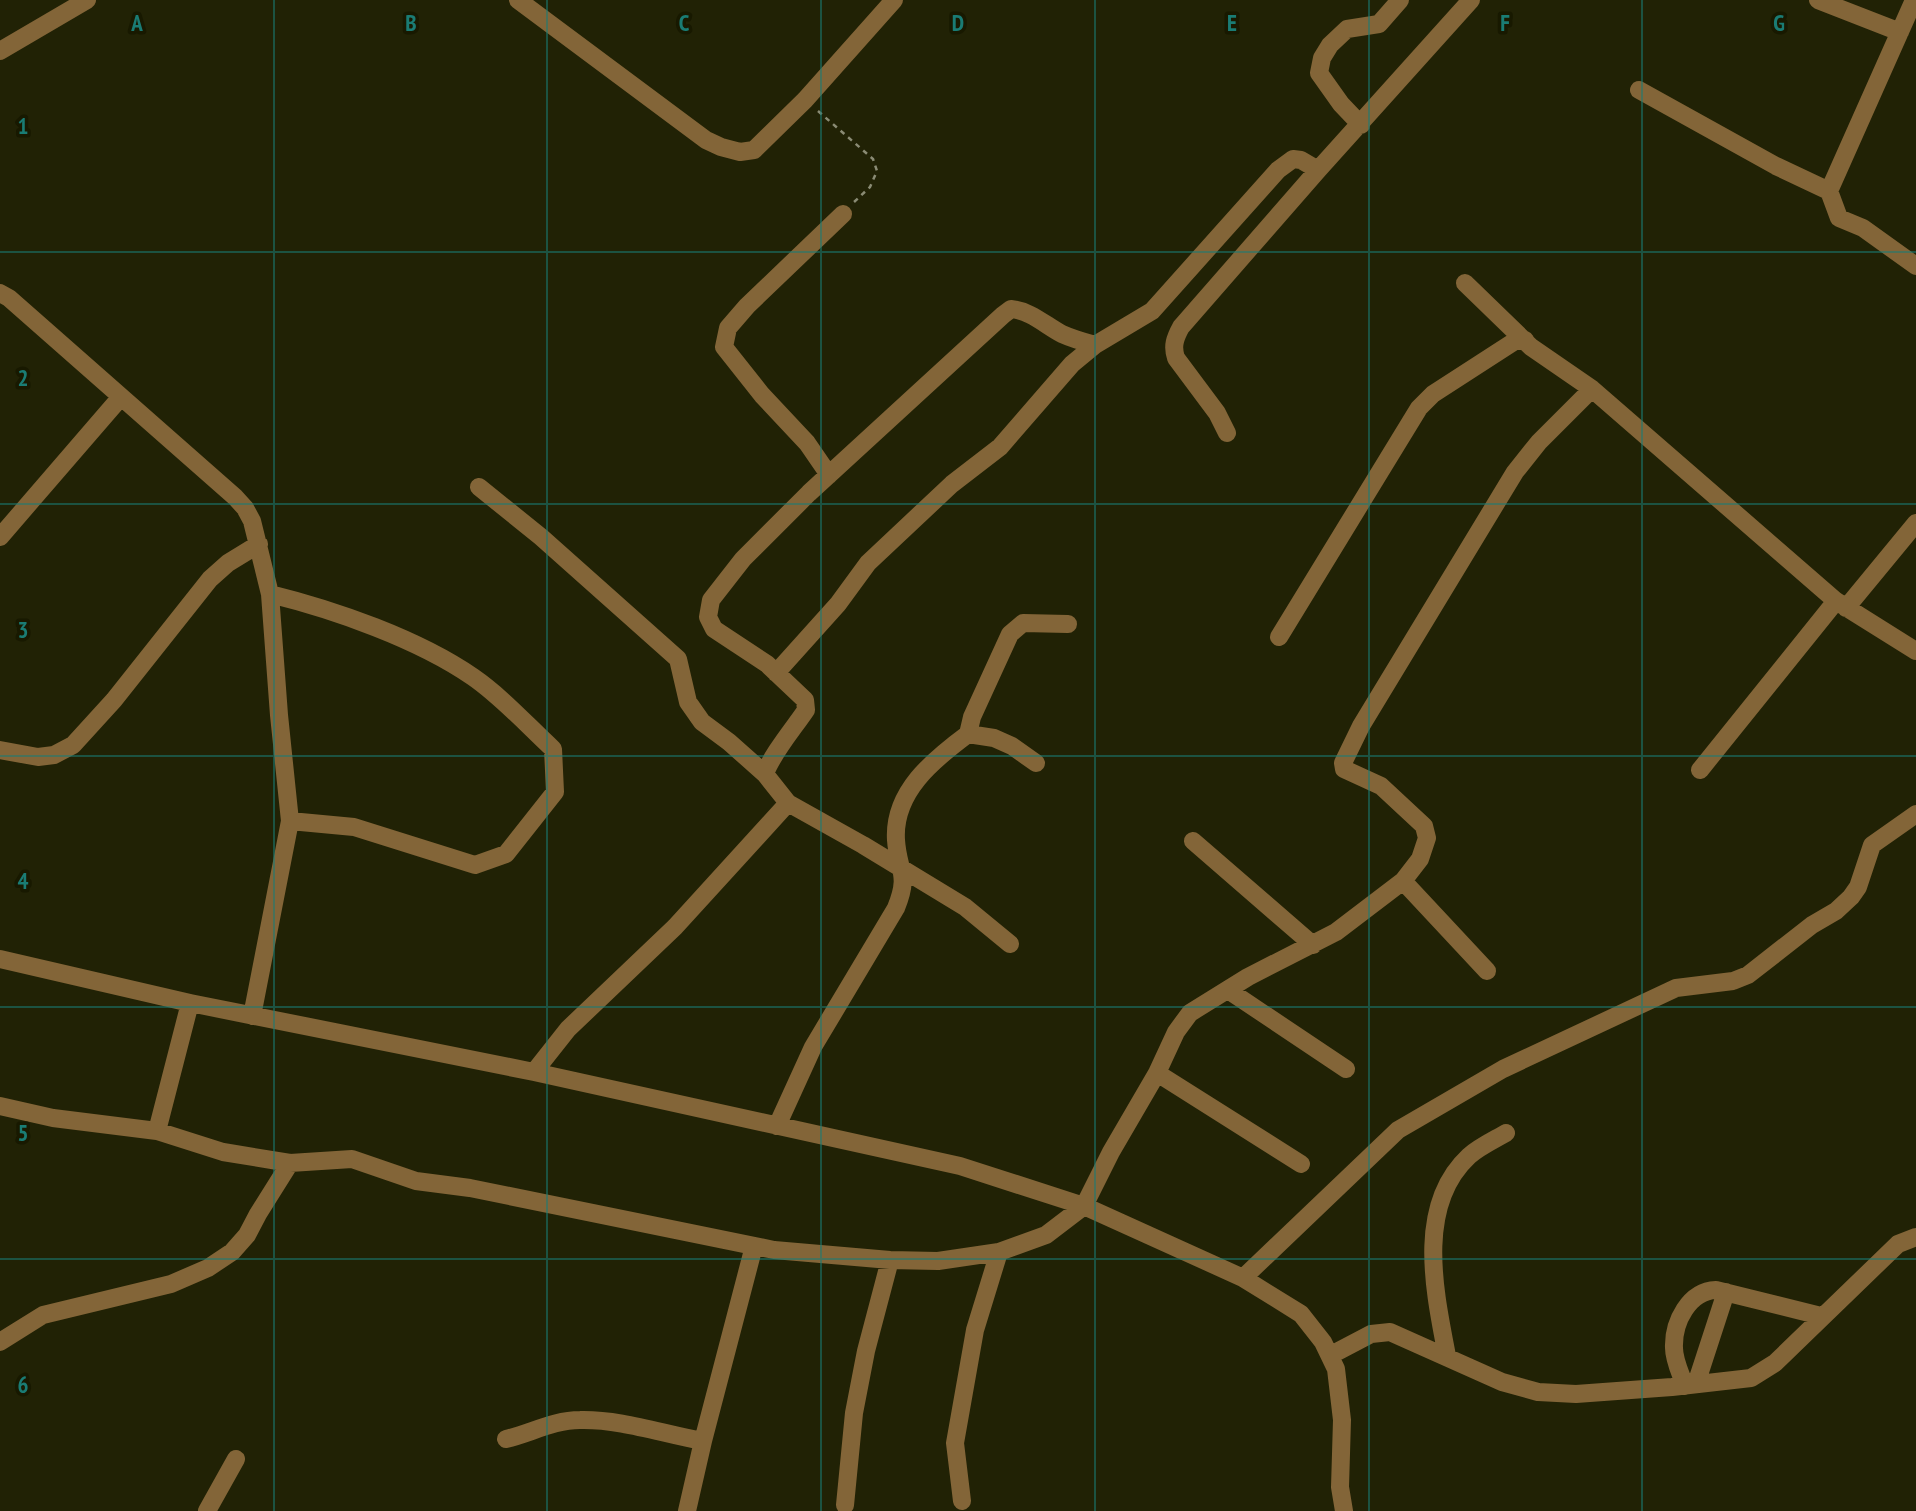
<svg xmlns="http://www.w3.org/2000/svg" width="1916" height="1511" font-family="'PT Sans Narrow',sans-serif">
	<style>
		.lines { fill: none; stroke-linecap: round; stroke-linejoin: round }
		.path { stroke: #8a8b74; stroke-width: 2.5; stroke-dasharray: 5 5; stroke-linecap: butt }
		.minor { stroke: #836538; stroke-width: 18 }
		.grid { fill: none; stroke: #1a7c74; stroke-width: 2; stroke-opacity: 0.55 }
		.grid-label { font-size: 23px; text-anchor: middle; font-weight: bold; fill: #1a7c74; stroke: #181900; stroke-width: 7; stroke-linejoin: round; paint-order: stroke }
	</style>
	<rect width="100%" height="100%" fill="#212205"/>
	<g class="lines">
		<path class="path" d="M 818,111 L 873,159 L 877,171 L 870,187 L 853,203"/>
		<path class="minor" d="M 518,0 L 706,140 L 721,147 L 740,152 L 754,150 L 805,100 L 894,0
			M 1818,0 L 1900,32
			M 1914,0 L 1829,191 L 1839,218 L 1863,228 L 1916,266
			M 0,51 L 87,0
			M 1639,90 L 1776,166 L 1829,191
			M 1361,125 L 1341,104 L 1319,73 L 1322,58 L 1330,45 L 1347,29 L 1379,24 L 1400,0
			M 1465,283 L 1531,347 L 1592,389 L 1836,601 L 1916,651
			M 0,293 L 9,298 L 235,497 L 245,508 L 252,521 L 270,594 L 279,715 L 290,821 L 252,1016
			M 1227,433 L 1217,413 L 1176,358 C 1172,346 1175,338 1181,327 L 1318,170 L 1471,0
			M 829,475 L 807,443 L 762,395 L 724,347 L 728,328 L 747,306 L 843,214
			M 479,487 L 541,537 L 678,659 L 688,702 L 702,722 L 729,742 L 765,774
			M 0,537 L 120,398
			M 270,594 C 335,610 418,639 473,677 C 502,697 527,725 553,749 L 555,792 L 506,854 L 475,865 L 354,827 L 290,821
			M 1846,608 L 1916,523
			M 1279,637 L 1419,408 L 1433,394 L 1515,341 L 1525,340
			M 776,673 L 838,604 L 868,563 L 952,484 L 1000,447 L 1072,364 L 1095,345 L 1152,311 L 1278,170 L 1293,159 L 1301,160 L 1318,170
			M 968,734 L 972,717 L 1010,634 L 1023,623 L 1068,624
			M 0,750 L 38,757 L 54,755 L 73,745 L 114,700 L 210,579 L 228,563 L 259,544
			M 1700,770 L 1836,601
			M 1193,841 L 1313,945
			M 1403,881 L 1487,971
			M 1010,944 L 965,907 L 863,845 L 788,803 L 765,774 C 771,755 794,728 806,710 L 805,700 L 767,664 L 714,629 L 708,617 L 711,600 L 743,559 L 809,493 L 1003,315 L 1011,309 C 1031,311 1045,325 1062,334 C 1073,339 1084,342 1095,345
			M 0,959 L 190,1003 L 534,1072 L 960,1166 L 1084,1206 L 1243,1278 L 1301,1314 L 1323,1342 L 1336,1369 L 1342,1420 L 1340,1487 L 1344,1511
			M 1228,990 L 1346,1069
			M 534,1072 L 568,1029 L 675,927 L 788,803
			M 1157,1073 L 1301,1164
			M 0,1106 L 53,1118 L 157,1131 L 223,1152 L 290,1163 L 352,1159 L 416,1181 L 470,1188 L 774,1250 L 890,1260 L 938,1261 L 999,1252 L 1046,1235 L 1084,1206 L 1111,1152 L 1157,1073 L 1176,1032 L 1190,1013 L 1248,977 L 1336,932 L 1403,881 L 1420,859 L 1427,838 L 1424,826 L 1381,786 L 1344,769 L 1343,763 L 1361,726 L 1515,472 L 1539,442 L 1592,389
			M 777,1126 L 813,1047 L 896,908 C 910,874 898,871 896,840 C 893,792 933,760 968,734 L 994,738 L 1012,746 L 1036,763
			M 157,1131 L 190,1003
			M 1243,1278 L 1398,1130 L 1503,1069 L 1676,988 L 1733,981 L 1748,975 L 1812,925 L 1836,911 L 1851,897 L 1858,887 L 1872,845 L 1916,814
			M 0,1342 L 43,1315 L 171,1284 L 208,1268 L 232,1252 L 247,1235 L 258,1214 L 290,1163
			M 1331,1355 L 1371,1334 L 1390,1332 L 1502,1382 L 1538,1392 L 1576,1394 L 1672,1387 L 1751,1378 L 1775,1363 L 1898,1244 L 1916,1237
			M 1447,1356 C 1435,1293 1415,1206 1469,1156 C 1479,1147 1494,1140 1506,1133
			M 1696,1384 L 1726,1292
			M 1685,1386 C 1681,1374 1674,1361 1674,1348 C 1673,1322 1689,1291 1716,1290 L 1821,1316
			M 506,1439 C 531,1433 554,1420 580,1420 C 621,1419 663,1434 703,1441
			M 962,1501 L 955,1443 L 975,1330 L 999,1252
			M 845,1505 L 854,1413 L 866,1351 L 890,1260
			M 207,1511 L 236,1459
			M 687,1511 L 703,1441 L 754,1246"/>
	</g>
	<path class="grid" d="M 274,0 L 274,1511M 547,0 L 547,1511M 821,0 L 821,1511M 1095,0 L 1095,1511M 1369,0 L 1369,1511M 1642,0 L 1642,1511M 0,252 L 1916,252M 0,504 L 1916,504M 0,756 L 1916,756M 0,1007 L 1916,1007M 0,1259 L 1916,1259"/>
	<g class="grid-label">
		<text x="137" y="31">A</text>
		<text x="411" y="31">B</text>
		<text x="684" y="31">C</text>
		<text x="958" y="31">D</text>
		<text x="1232" y="31">E</text>
		<text x="1505" y="31">F</text>
		<text x="1779" y="31">G</text>
		<text x="23" y="134">1</text>
		<text x="23" y="386">2</text>
		<text x="23" y="638">3</text>
		<text x="23" y="889">4</text>
		<text x="23" y="1141">5</text>
		<text x="23" y="1393">6</text>
	</g>
</svg>
